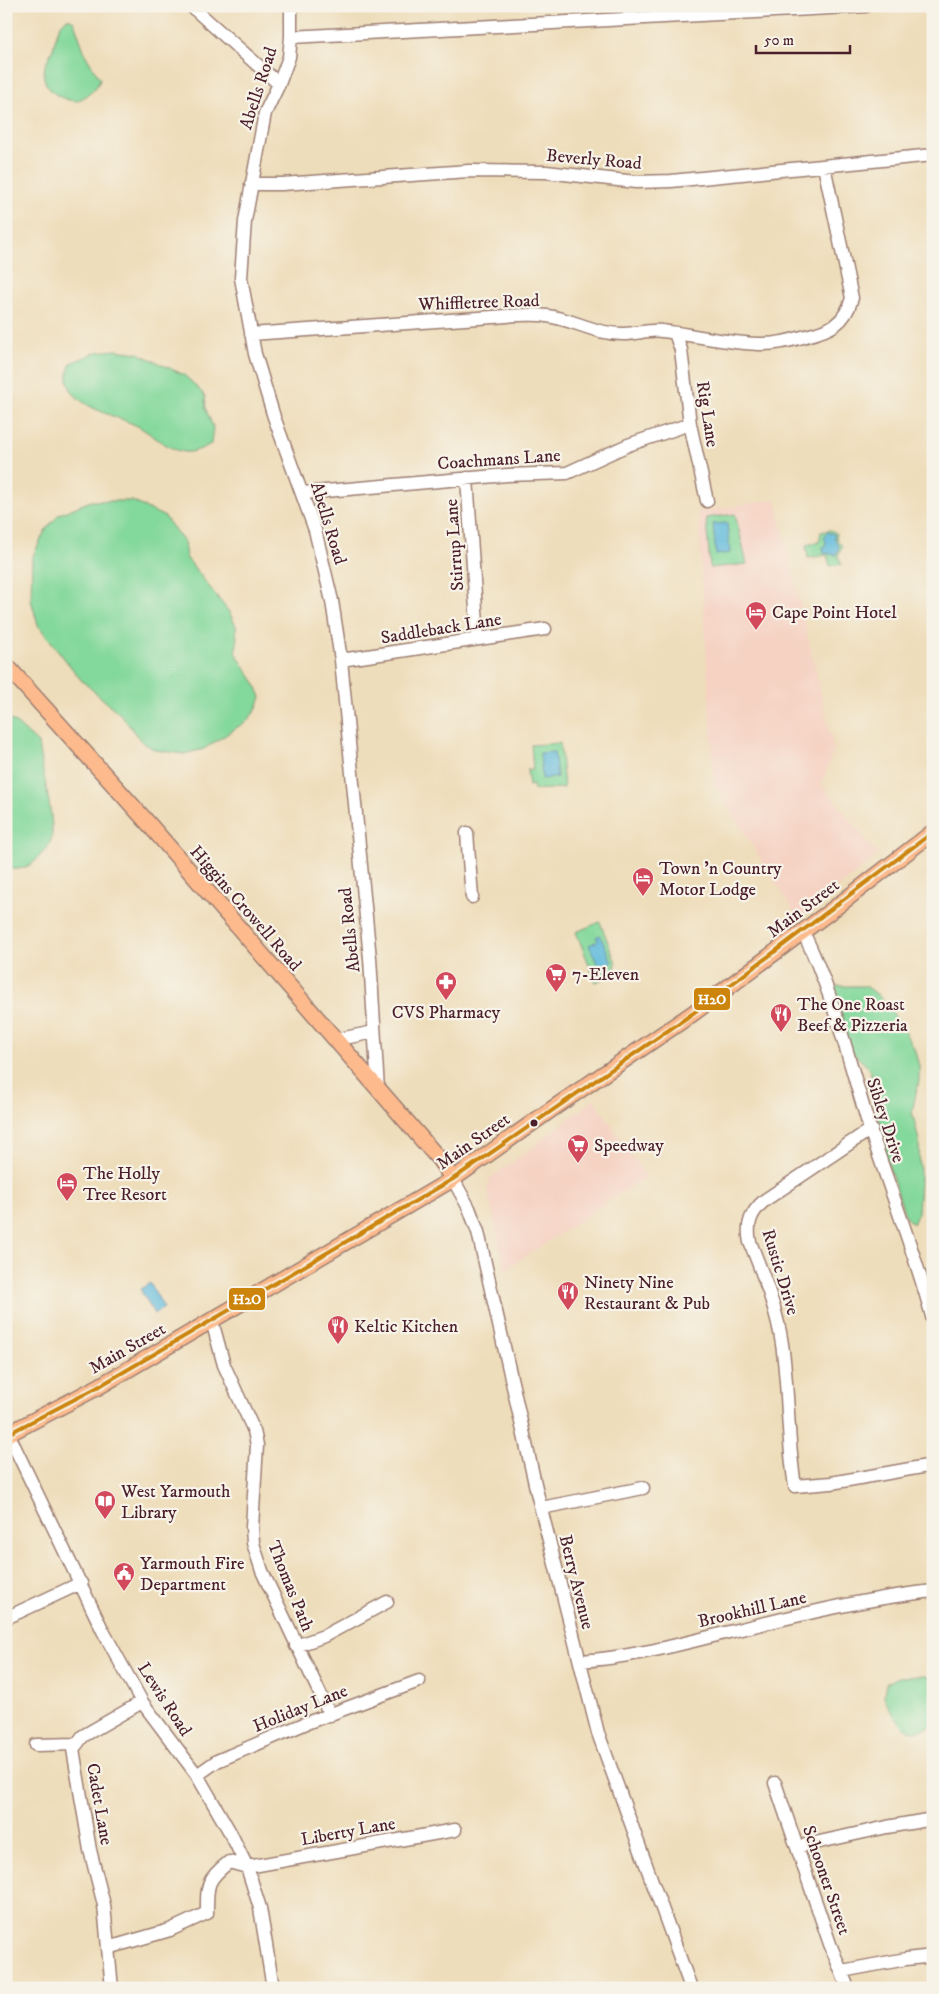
<svg xmlns="http://www.w3.org/2000/svg" width="939" height="1994" font-family="'IM FELL DW Pica',serif">
	<style>
		.built { fill: #f5d2c2 }
		.green { fill: #83d89b; stroke: #667c63 }
		.water { fill: #5db9db; stroke: #546c83 }
		.lines { fill: none; stroke-linecap: round; stroke-linejoin: round }
		.minor-casing { stroke: #9c7e72; stroke-width: 15 }
		.major-casing { stroke: #9c7e72; stroke-width: 18 }
		.minor { stroke: #fff; stroke-width: 12 }
		.major { stroke: #fcba8d; stroke-width: 15 }
		.bus-1-casing { stroke: #f7f3e8; stroke-width: 8 }
		.bus-1 { stroke: #cc840b; stroke-width: 4 }
		.bus-dot { fill: #4a1f2b; stroke: #f7f3e8; stroke-width: 2 }
		.labels { text-anchor: middle; stroke-width: 4.5; stroke-linejoin: round; paint-order: stroke }
		.street-label { font-size: 18px; fill: #4a1f2b; stroke: #f7f3e8 }
		.poi-label { font-size: 18px; fill: #4a1f2b; stroke: #f7f3e8; text-anchor: start }
		.line-badge { stroke: #f7f3e8; stroke-width: 2 }
		.badge-label { font-size: 14px; text-anchor: middle; font-weight: bold; fill: #fff }
	</style>
	<rect width="100%" height="100%" fill="#f7f3e8"/>
	<filter id="ink" filterUnits="userSpaceOnUse"><feTurbulence type="fractalNoise" baseFrequency=".02" numOctaves="2"/><feDisplacementMap in="SourceGraphic" scale="10" xChannelSelector="R" yChannelSelector="G"/><feConvolveMatrix kernelMatrix="1 2 1 2 8 2 1 2 1" color-interpolation-filters="sRGB"/></filter>
	<filter id="wash" filterUnits="userSpaceOnUse"><feTurbulence type="fractalNoise" baseFrequency=".0096" numOctaves="4" result="noise"/><feDisplacementMap in="SourceGraphic" scale="20" xChannelSelector="R" yChannelSelector="G"/><feGaussianBlur stdDeviation="1.12" result="paint"/><feColorMatrix in="noise" values="0 0 0 0 0 0 0 0 0 0 0 0 0 0 0 0 0 1.4 0 .05"/><feComposite in="paint" operator="in"/></filter>
	<g filter="url(#wash)">
		<rect width="100%" height="100%" fill="#eeddba"/>
		<path class="built" d="M 776,499 L 834,749 L 822,784 L 878,855 L 798,919 L 714,784 L 698,512 Z
			M 594,1099 L 646,1177 L 505,1270 L 487,1189 L 490,1178 L 524,1154 Z"/>
		<path class="green" d="M 67,19 L 71,19 L 74,22 L 86,56 L 100,79 C 97,90 87,96 77,101 C 62,101 41,89 44,71 C 45,63 50,56 53,49 C 56,38 57,25 67,19 Z
			M 116,350 L 138,353 L 184,375 L 196,386 L 205,396 L 206,410 L 213,427 L 211,444 C 203,448 194,453 185,452 C 169,450 154,436 141,428 C 115,413 53,406 71,363 L 97,352 Z
			M 91,501 L 132,501 L 165,517 L 184,542 L 186,557 L 229,612 L 236,626 L 237,644 L 235,652 L 255,683 L 261,697 L 256,710 L 247,721 L 204,749 L 184,754 L 155,750 L 142,742 L 121,715 L 81,680 L 38,625 L 31,600 L 32,558 L 45,531 L 59,514 Z
			M 735,514 L 747,564 L 710,568 L 706,518 Z
			M 831,530 L 836,533 L 837,540 L 842,546 L 838,556 L 842,564 L 830,566 L 827,555 L 808,558 L 806,545 L 819,542 L 821,532 Z
			M 6,717 L 16,723 L 38,743 C 40,764 58,828 50,843 C 47,849 41,854 38,858 C 30,868 18,871 6,868 Z
			M 560,743 L 564,788 L 534,790 L 533,785 L 529,786 L 527,770 L 533,770 L 531,745 Z
			M 600,922 L 616,963 L 614,974 L 596,982 L 576,932 Z
			M 837,986 L 866,986 L 878,995 L 893,1013 L 914,1048 L 919,1066 L 919,1081 L 912,1111 L 919,1141 L 920,1180 L 918,1213 L 913,1224 L 906,1218 L 880,1140 L 879,1120 L 874,1111 L 872,1078 L 869,1068 L 849,1049 L 832,988 Z
			M 924,1676 L 933,1678 L 933,1726 C 926,1728 917,1733 909,1730 C 900,1727 885,1704 884,1695 C 884,1691 886,1686 887,1683 L 899,1677 Z"/>
		<path class="water" d="M 727,523 L 730,553 L 716,555 L 713,524 Z
			M 827,532 L 834,534 L 835,540 L 839,547 L 836,555 L 824,553 L 823,547 L 825,547 L 826,541 L 824,538 Z
			M 554,752 L 557,777 L 542,779 L 540,753 Z
			M 600,935 L 612,962 L 599,968 L 589,945 L 598,941 L 596,937 Z
			M 150,1283 L 164,1308 L 154,1314 L 140,1289 Z"/>
	</g>
	<g filter="url(#ink)">
		<g class="lines">
			<g class="minor-casing">
				<path id="minor" d="M 191,6 L 279,84
					M 291,6 L 291,37 L 289,57 L 279,84 L 265,113 L 245,221 L 241,278 L 255,354 L 274,417 L 315,530 L 332,601 L 341,660 L 370,958 L 378,1090
					M 291,37 L 866,6
					M 251,184 L 282,184 L 469,171 L 546,172 L 636,182 L 671,181 L 933,155
					M 675,333 L 681,350 L 690,424 L 707,501
					M 251,334 L 493,317 C 511,316 529,313 547,316 C 573,319 597,335 624,334 C 637,334 649,329 662,331 C 696,335 730,344 764,344 C 778,344 793,340 806,336 C 830,330 845,324 852,298 L 824,166
					M 467,478 L 478,639
					M 303,493 L 507,475 L 567,473 L 628,445 L 690,424
					M 341,660 L 545,629
					M 467,833 L 472,897
					M 803,932 C 834,994 849,1063 870,1129 C 891,1193 916,1255 933,1320
					M 335,1040 L 374,1032
					M 871,1129 L 765,1200 C 751,1212 746,1224 750,1242 C 763,1275 777,1309 782,1344 C 789,1391 787,1439 795,1486 L 831,1483 L 933,1465
					M 453,1179 L 469,1208 L 478,1232 L 538,1497 L 598,1733 L 691,1988
					M 212,1321 L 224,1365 L 254,1431 L 257,1445 L 252,1527 L 253,1543 L 262,1571 L 330,1715
					M 6,1429 L 103,1631 L 142,1702 L 197,1775 L 231,1834 L 247,1867 L 260,1908 L 273,1988
					M 541,1508 L 643,1488
					M 6,1618 L 81,1583
					M 296,1646 L 324,1636 L 387,1602
					M 580,1661 C 629,1658 677,1645 725,1633 C 794,1616 862,1599 933,1591
					M 36,1745 L 75,1744
					M 197,1775 L 217,1761 L 304,1724 L 419,1681
					M 775,1783 L 830,1944 L 848,1988
					M 797,1847 L 887,1827 L 933,1819
					M 108,1948 L 104,1905 L 90,1850 L 73,1749 L 83,1736 L 142,1702
					M 842,1971 L 906,1959 L 933,1956
					M 112,1988 L 108,1948 L 170,1930 L 207,1913 C 207,1885 206,1880 229,1862 L 247,1867 L 455,1830"/>
			</g>
			<g class="major-casing">
				<path id="major" d="M 6,665 L 148,823 L 439,1159 L 453,1179
					M 6,1435 L 98,1387 L 453,1179 L 552,1109 L 692,1014 L 836,907 L 933,832"/>
			</g>
			<use href="#minor" class="minor"/>
			<use href="#major" class="major"/>
			<g class="bus-1-casing">
				<path id="bus-1" d="M 6,1435 L 98,1387 L 453,1179 L 692,1014 L 933,832"/>
			</g>
			<use href="#bus-1" class="bus-1"/>
		</g>
	</g>
	<defs>
		<g id="hotel-pin" transform="scale(1.125)"><path d="M0 17L-7.5 6A9.5 9.5 0 1 1 7.5 6Z" fill="#d1495b" stroke="#f7f3e8"/><path d="M-6-4.5h1.5V1H6V5H4.5V3h-9V5H-6ZM-4 0a1.8 1.8 0 1 1 3.6 0ZM.5 0V-2.5h3Q6-2.5 6 0Z" fill="#fff"/></g>
		<g id="supermarket-pin" transform="scale(1.125)"><path d="M0 17L-7.5 6A9.5 9.5 0 1 1 7.5 6Z" fill="#d1495b" stroke="#f7f3e8"/><path d="M-6-5.5h2.5l.6 2H6L4.5 2H-2.5L-4.4-4H-6ZM-1.5 3.2a1.3 1.3 0 1 0 .1 0ZM3 3.2a1.3 1.3 0 1 0 .1 0Z" fill="#fff"/></g>
		<g id="pharmacy-pin" transform="scale(1.125)"><path d="M0 17L-7.5 6A9.5 9.5 0 1 1 7.5 6Z" fill="#d1495b" stroke="#f7f3e8"/><path d="M-2-6h4v4h4v4h-4v4h-4v-4h-4v-4h4Z" fill="#fff"/></g>
		<g id="restaurant-pin" transform="scale(1.125)"><path d="M0 17L-7.5 6A9.5 9.5 0 1 1 7.5 6Z" fill="#d1495b" stroke="#f7f3e8"/><path d="M-5-6h1v4h1v-4h1v4h1v-4h1v5L-1.5 .5V6h-2V.5L-5-1ZM5-6V6H3V1.5H1.5Q1.5-4 5-6Z" fill="#fff"/></g>
		<g id="library-pin" transform="scale(1.125)"><path d="M0 17L-7.5 6A9.5 9.5 0 1 1 7.5 6Z" fill="#d1495b" stroke="#f7f3e8"/><path d="M-6-4Q-3-5.5-.7-3.5V5Q-3 3-6 4ZM6-4Q3-5.5 .7-3.5V5Q3 3 6 4Z" fill="#fff"/></g>
		<g id="civic-pin" transform="scale(1.125)"><path d="M0 17L-7.5 6A9.5 9.5 0 1 1 7.5 6Z" fill="#d1495b" stroke="#f7f3e8"/><path d="M-.6-6.5H3V-4.5H.6V-3L4-1V1h2V6H-6V1h2V-1L-.6-3ZM-1.2 2.5V6h2.4V2.5Z" fill="#fff"/></g>
	</defs>
	<g fill-rule="evenodd">
		<use href="#hotel-pin" x="756" y="612"/>
		<use href="#hotel-pin" x="643" y="878"/>
		<use href="#supermarket-pin" x="556" y="974"/>
		<use href="#pharmacy-pin" x="446" y="982"/>
		<use href="#restaurant-pin" x="781" y="1014"/>
		<use href="#supermarket-pin" x="578" y="1145"/>
		<use href="#hotel-pin" x="67" y="1183"/>
		<use href="#restaurant-pin" x="568" y="1292"/>
		<use href="#restaurant-pin" x="338" y="1326"/>
		<use href="#library-pin" x="105" y="1501"/>
		<use href="#civic-pin" x="124" y="1573"/>
	</g>
	<circle class="bus-dot" cx="534" cy="1123" r="4.5"/>
	<g class="labels">
		<g class="street-label">
			<text transform="translate(258 88) rotate(-72)" y="6">Abells Road</text>
			<text transform="translate(594 159) rotate(5)" y="6">Beverly Road</text>
			<text transform="translate(479 302) rotate(-2)" y="6">Whiffletree Road</text>
			<text transform="translate(708 414) rotate(81)" y="6">Rig Lane</text>
			<text transform="translate(499 459) rotate(-4)" y="6">Coachmans Lane</text>
			<text transform="translate(329 523) rotate(73)" y="6">Abells Road</text>
			<text transform="translate(454 545) rotate(-94)" y="6">Stirrup Lane</text>
			<text transform="translate(441 628) rotate(-9)" y="6">Saddleback Lane</text>
			<text transform="translate(246 908) rotate(49)" y="6">Higgins Crowell Road</text>
			<text transform="translate(803 908) rotate(-37)" y="6">Main Street</text>
			<text transform="translate(349 930) rotate(-96)" y="6">Abells Road</text>
			<text transform="translate(886 1120) rotate(72)" y="6">Sibley Drive</text>
			<text transform="translate(473 1141) rotate(-35)" y="6">Main Street</text>
			<text transform="translate(781 1272) rotate(73)" y="6">Rustic Drive</text>
			<text transform="translate(127 1348) rotate(-30)" y="6">Main Street</text>
			<text transform="translate(577 1582) rotate(76)" y="6">Berry Avenue</text>
			<text transform="translate(291 1586) rotate(68)" y="6">Thomas Path</text>
			<text transform="translate(752 1609) rotate(-13)" y="6">Brookhill Lane</text>
			<text transform="translate(165 1699) rotate(57)" y="6">Lewis Road</text>
			<text transform="translate(300 1708) rotate(-22)" y="6">Holiday Lane</text>
			<text transform="translate(100 1804) rotate(80)" y="6">Cadet Lane</text>
			<text transform="translate(348 1831) rotate(-10)" y="6">Liberty Lane</text>
			<text transform="translate(827 1880) rotate(71)" y="6">Schooner Street</text>
		</g>
		<g class="poi-label">
			<text x="772" y="618">Cape Point Hotel</text>
			<text x="659" y="874">Town 'n Country<tspan x="659" dy="21">Motor Lodge</tspan></text>
			<text x="572" y="980">7-Eleven</text>
			<text x="797" y="1010">The One Roast<tspan x="797" dy="21">Beef &amp; Pizzeria</tspan></text>
			<text x="446" y="1018" text-anchor="middle">CVS Pharmacy</text>
			<text x="594" y="1151">Speedway</text>
			<text x="83" y="1179">The Holly<tspan x="83" dy="21">Tree Resort</tspan></text>
			<text x="584" y="1288">Ninety Nine<tspan x="584" dy="21">Restaurant &amp; Pub</tspan></text>
			<text x="354" y="1332">Keltic Kitchen</text>
			<text x="121" y="1497">West Yarmouth<tspan x="121" dy="21">Library</tspan></text>
			<text x="140" y="1569">Yarmouth Fire<tspan x="140" dy="21">Department</tspan></text>
		</g>
	</g>
	<g class="line-badge">
		<rect x="693" y="987" width="38" height="24" rx="5" fill="#cc840b"/>
		<rect x="228" y="1287" width="38" height="24" rx="5" fill="#cc840b"/>
	</g>
	<g class="badge-label">
		<text x="712" y="1004">H2O</text>
		<text x="247" y="1304">H2O</text>
	</g>
	<rect width="939" height="1994" fill="none" stroke="#f7f3e8" stroke-width="25"/>
	<path d="M756 45v8h94v-8" fill="none" stroke="#4a1f2b" stroke-width="2.5"/>
	<text x="764" y="45" font-size="15" fill="#4a1f2b" stroke="#f7f3e8" stroke-width="4" paint-order="stroke">50 m</text>
</svg>
